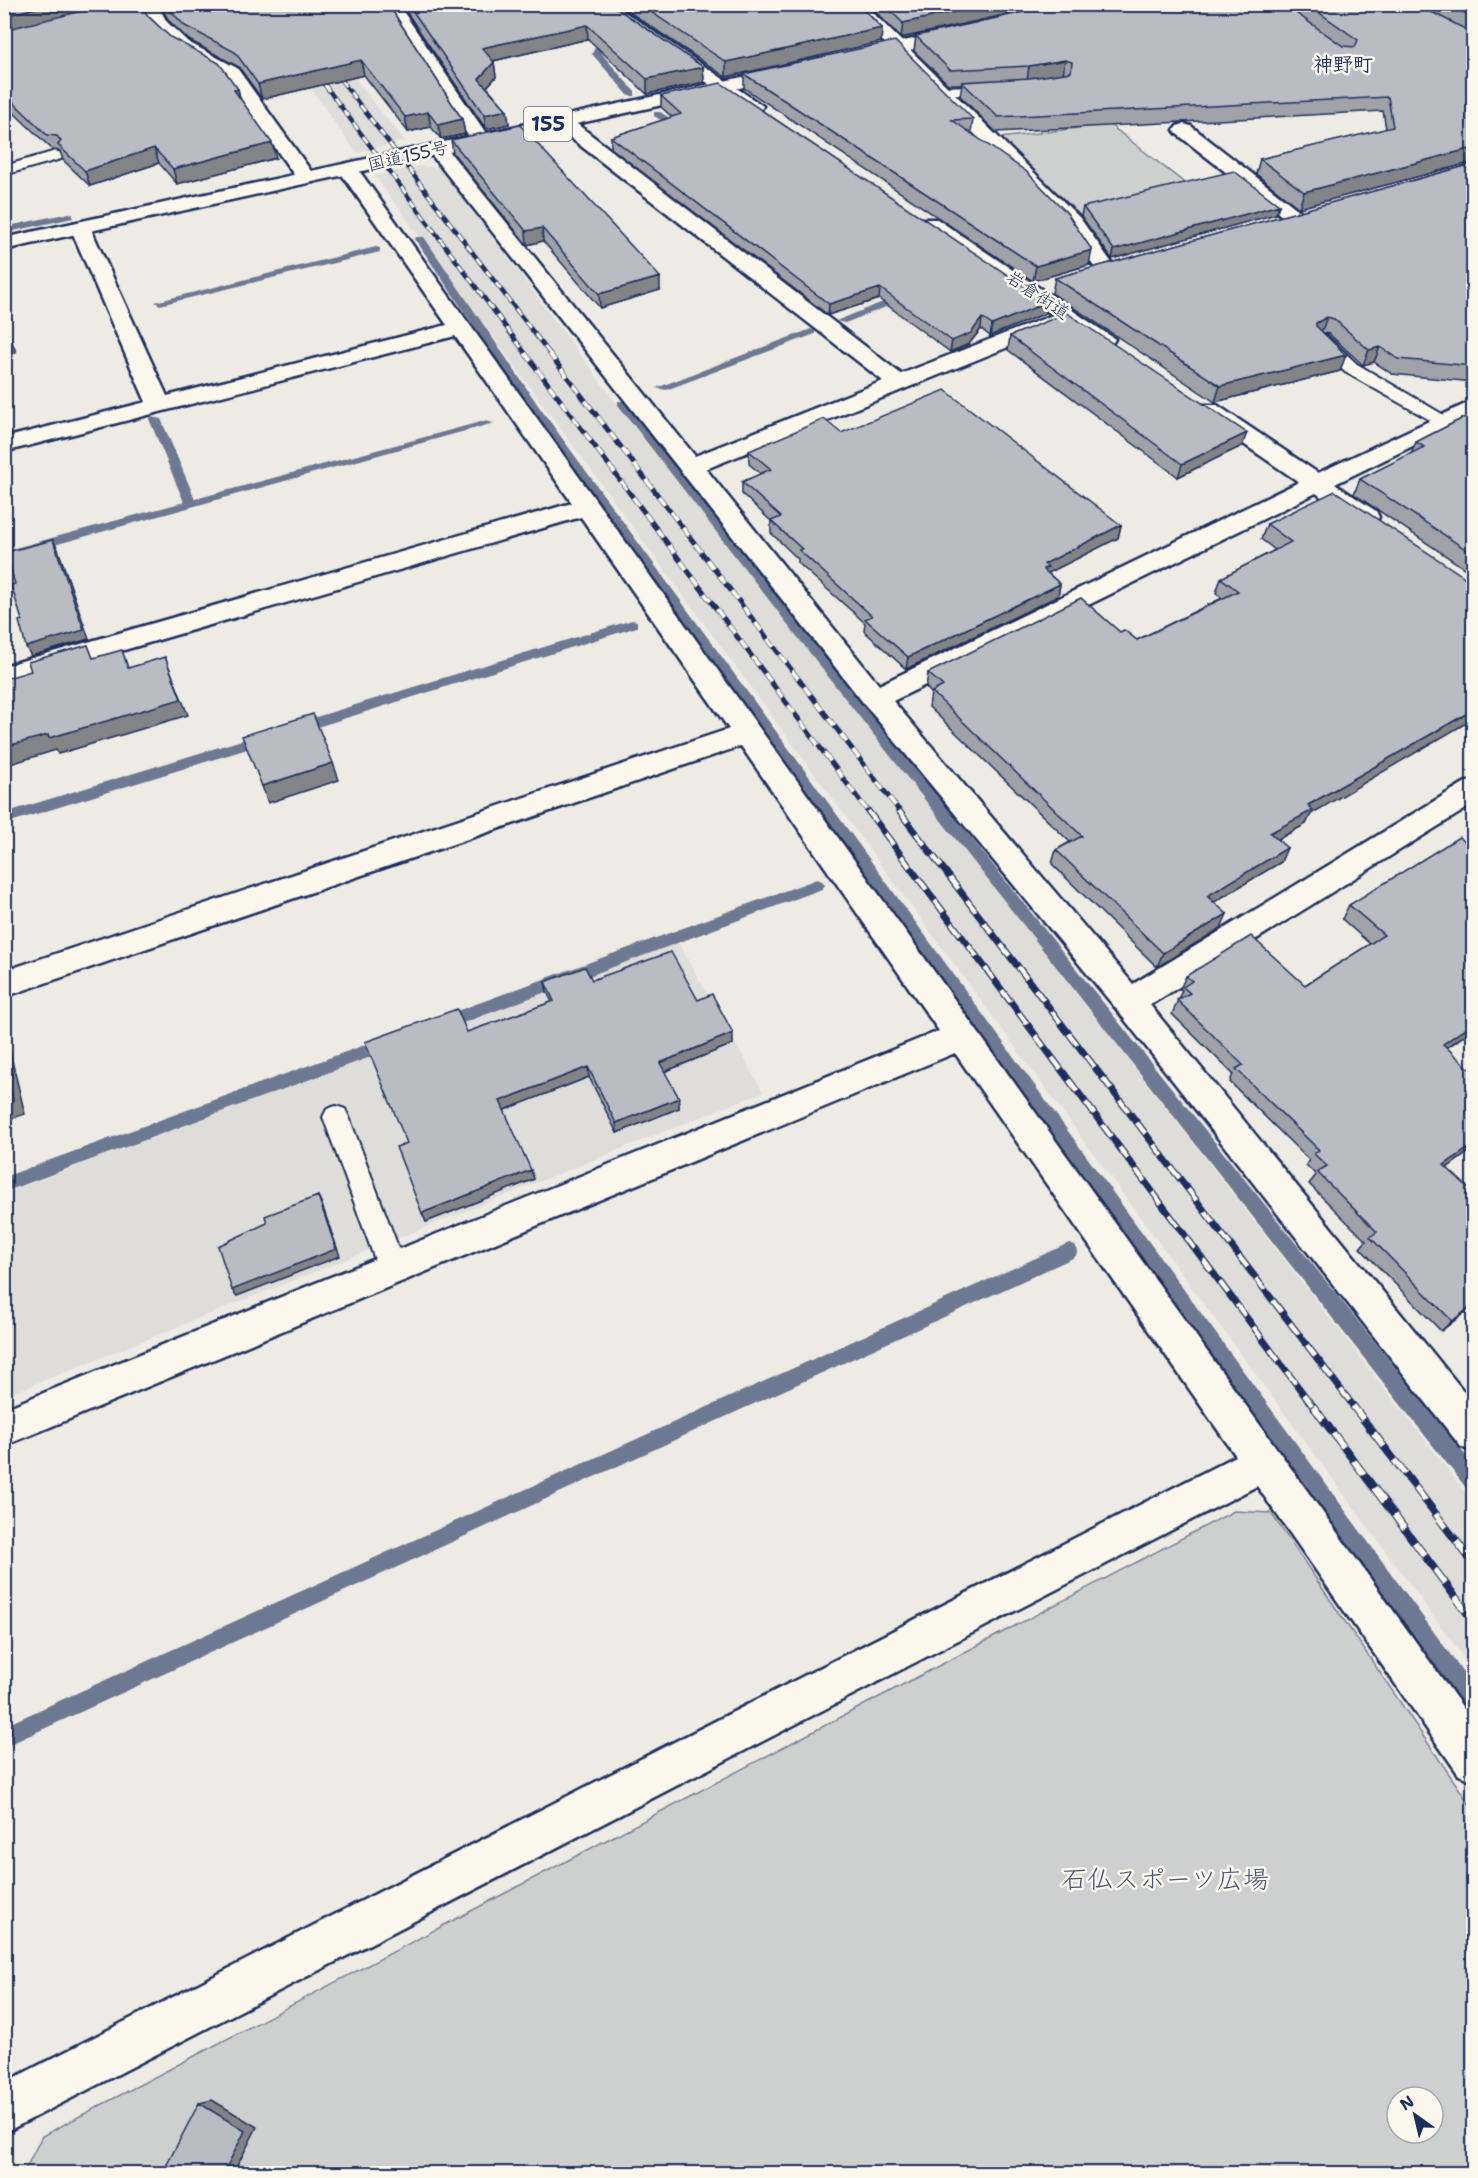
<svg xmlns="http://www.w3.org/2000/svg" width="1478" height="2178" font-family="'Shantell Sans','Klee One',sans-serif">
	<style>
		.built { fill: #deddda }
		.green { fill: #cecfcf; stroke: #747f96; stroke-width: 1.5; fill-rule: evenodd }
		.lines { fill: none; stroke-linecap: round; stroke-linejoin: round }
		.stream { fill: #6d7892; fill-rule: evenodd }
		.lane-casing { stroke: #1b2f5e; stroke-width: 4 }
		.street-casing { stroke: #1b2f5e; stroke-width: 5 }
		.highway-casing { stroke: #1b2f5e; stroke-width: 5 }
		.lane { fill: #fbf7ec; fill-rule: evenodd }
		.street { fill: #fbf7ec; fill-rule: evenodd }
		.highway { fill: #fbf7ec; fill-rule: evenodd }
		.rail-far3-casing { stroke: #1b2f5e; stroke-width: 4.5 }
		.rail-far2-casing { stroke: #1b2f5e; stroke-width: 5 }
		.rail-far1-casing { stroke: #1b2f5e; stroke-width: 7 }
		.rail-casing { stroke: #1b2f5e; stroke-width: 8 }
		.rail-far3 { stroke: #fbf7ec; stroke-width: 3; stroke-dasharray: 8; stroke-linecap: butt }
		.rail-far2 { stroke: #fbf7ec; stroke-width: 4; stroke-dasharray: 10; stroke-linecap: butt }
		.rail-far1 { stroke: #fbf7ec; stroke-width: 4.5; stroke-dasharray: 14; stroke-linecap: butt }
		.rail { stroke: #fbf7ec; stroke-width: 6; stroke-dasharray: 17; stroke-linecap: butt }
		.wall { fill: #9fa2a8; stroke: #1b2f5e; stroke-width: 1.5 }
		.shaded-wall { fill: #828488; stroke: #1b2f5e; stroke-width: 1.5 }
		.building { fill: #b9bcc3; stroke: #1b2f5e; stroke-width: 1.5 }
		.labels { text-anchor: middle; stroke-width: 5; stroke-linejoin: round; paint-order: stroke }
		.far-street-label { font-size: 18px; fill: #1b2f5e; stroke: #fbf7ec }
		.far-quarter-label { font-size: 20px; font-weight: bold; fill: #1b2f5e; stroke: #fbf7ec }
		.shield { fill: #fbf7ec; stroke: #5e6b89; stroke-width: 1.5 }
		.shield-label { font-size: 20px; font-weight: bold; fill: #1b2f5e }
		.near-park-label { font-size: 26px; fill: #48577a; stroke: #fbf7ec }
	</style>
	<rect width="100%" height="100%" fill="#eeebe4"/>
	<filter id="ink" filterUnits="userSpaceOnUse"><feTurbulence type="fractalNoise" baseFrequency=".0167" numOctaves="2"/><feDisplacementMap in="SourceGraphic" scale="12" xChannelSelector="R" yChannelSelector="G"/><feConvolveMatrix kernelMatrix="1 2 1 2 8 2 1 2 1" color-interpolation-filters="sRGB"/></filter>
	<g filter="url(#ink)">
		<path class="built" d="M 253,5 L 295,5 L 405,141 L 356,153 Z
			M 419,166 L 441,168 L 617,404 L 1473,1502 L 1473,1670 L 375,176 Z
			M 678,942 L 763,1092 L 5,1396 L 5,1193 Z"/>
		<path class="green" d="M 1109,124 L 1191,188 L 1078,218 L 1000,138 Z
			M 1234,1511 L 1271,1513 L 1473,1809 L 1473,2173 L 23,2174 L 42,2136 ZM 1397,2097 L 1433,2097 L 1433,2133 L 1397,2133 Z"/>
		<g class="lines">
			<path class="stream" d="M 607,27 L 611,30 L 602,54 L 635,92 L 635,96 L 629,96 L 592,54 L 603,30 Z
				M 654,112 L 660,112 L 689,130 L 681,132 L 654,116 Z
				M 69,213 L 73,214 L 73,218 L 4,233 L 4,227 Z
				M 416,237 L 424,237 L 540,408 L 1474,1687 L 1474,1715 L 1467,1712 L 532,412 L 415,239 Z
				M 376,247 L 380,248 L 380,252 L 160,305 L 155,302 Z
				M 905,293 L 910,296 L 909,298 L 845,323 L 836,321 Z
				M 811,329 L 815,330 L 815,334 L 666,390 L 656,388 Z
				M 618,401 L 626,401 L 861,700 L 1474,1466 L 1474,1491 L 1467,1489 L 851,706 L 618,405 Z
				M 151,417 L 161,419 L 195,499 L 484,421 L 494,423 L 4,559 L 4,551 L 184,502 L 149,419 Z
				M 632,620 L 637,621 L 637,627 L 295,734 L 288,729 L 290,725 Z
				M 265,733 L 272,738 L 270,742 L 4,824 L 4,813 Z
				M 817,879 L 822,881 L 825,885 L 822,889 L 447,1029 L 435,1029 L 433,1024 L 435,1019 Z
				M 389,1036 L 395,1038 L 397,1043 L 395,1048 L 4,1192 L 4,1177 Z
				M 1069,1243 L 1075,1245 L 1078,1251 L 1075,1257 L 4,1747 L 4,1726 Z"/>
			<g class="lane-casing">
				<path id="lane" d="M 996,85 L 1003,89 L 1001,92 L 943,95 L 936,91 L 943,87 Z
					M 56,151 L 61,153 L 64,156 L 61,159 L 4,175 L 4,166 Z
					M 1321,335 L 1327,336 L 1357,364 L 1454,421 L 1451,425 L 1439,425 L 1345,372 L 1312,340 Z
					M 336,1106 L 345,1109 L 349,1117 L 406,1268 L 402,1277 L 392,1281 L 382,1277 L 378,1268 L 323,1117 L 327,1109 Z"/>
			</g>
			<g class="street-casing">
				<path id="street" d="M 140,4 L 157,4 L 167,22 L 188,42 L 237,68 L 316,178 L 313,182 L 299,182 L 225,76 L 176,50 L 154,29 Z
					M 381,4 L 398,4 L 490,139 L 487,143 L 473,143 Z
					M 593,4 L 613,4 L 763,106 L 761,110 L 747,110 Z
					M 846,4 L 864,4 L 1080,218 L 1117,270 L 1113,274 L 1099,274 L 1066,226 Z
					M 561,115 L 568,117 L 901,374 L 1053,315 L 923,227 L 920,223 L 923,219 L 937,219 L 1115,339 L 1112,344 L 1096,344 L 1063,321 L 1060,326 L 706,469 L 879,685 L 1299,482 L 1201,415 L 1197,410 L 1201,405 L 1217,405 L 1318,473 L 1474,400 L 1474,416 L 1335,484 L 1376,511 L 1379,517 L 1376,523 C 1355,528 1333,505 1316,493 L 893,701 L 1133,984 L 1464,783 L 1474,780 L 1474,804 L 1150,1005 L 1474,1404 L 1474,1452 L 1461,1447 L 1118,1011 L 865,705 L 427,149 L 430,145 L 444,145 L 695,456 L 883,381 L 554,125 L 552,121 Z
					M 1184,124 L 1191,126 L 1301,212 L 1304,216 L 1301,220 L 1287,220 L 1177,134 L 1174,130 L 1177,126 Z
					M 348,163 L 355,165 L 1474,1723 L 1474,1781 L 1459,1775 L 1257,1486 L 4,2133 L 4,2083 L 1236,1456 L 955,1053 L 4,1446 L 4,1409 L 939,1031 L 741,746 L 4,997 L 4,971 L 729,729 L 581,517 L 4,685 L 4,666 L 572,503 L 455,336 L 4,452 L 4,438 L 146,402 L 70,227 L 73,223 L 87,223 L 90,227 L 167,396 L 447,325 L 338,169 Z"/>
			</g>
			<g class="highway-casing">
				<path id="highway" d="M 958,29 L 964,30 L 967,34 L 964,38 L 856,62 L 847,57 L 850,53 Z
					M 788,67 L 794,68 L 797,72 L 794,76 L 4,250 L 4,238 Z"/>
			</g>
			<use href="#lane" class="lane"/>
			<use href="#street" class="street"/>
			<use href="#highway" class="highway"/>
			<g class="rail-far3-casing">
				<path id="rail-far3" d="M 331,67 L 550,354
					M 315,72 L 526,354"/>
			</g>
			<g class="rail-far2-casing">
				<path id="rail-far2" d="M 525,353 L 869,813
					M 549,353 L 901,813"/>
			</g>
			<g class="rail-far1-casing">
				<path id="rail-far1" d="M 868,811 L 1314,1408
					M 899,811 L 1355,1408"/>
			</g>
			<g class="rail-casing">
				<path id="rail" d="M 1313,1406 L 1474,1622
					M 1353,1406 L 1474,1564"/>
			</g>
			<use href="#rail-far3" class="rail-far3"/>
			<use href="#rail-far2" class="rail-far2"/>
			<use href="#rail-far1" class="rail-far1"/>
			<use href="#rail" class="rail"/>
		</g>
		<path class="wall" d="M 4,4 L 148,16 L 170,37 L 238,89 L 240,98 L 276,158 L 177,184 L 159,163 L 90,186 L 63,160 L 60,151 L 53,150 L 14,113 L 4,115 Z
			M 159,4 L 388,4 L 462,119 L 465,134 L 441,139 L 431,127 L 408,132 L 364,75 L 262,99 L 239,67 L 189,40 L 169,21 Z
			M 401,4 L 610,4 L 703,67 L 704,82 L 647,94 L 588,39 L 493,61 L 494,62 L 496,77 L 487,87 L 507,110 L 509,124 L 486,129 Z
			M 618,4 L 859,4 L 882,28 L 881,42 L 726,77 Z
			M 868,4 L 1053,4 L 901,38 Z
			M 1286,4 L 1473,4 L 1473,162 L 1299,208 L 1256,174 L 1260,159 L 1386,129 L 1383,111 L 996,132 L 960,96 L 962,84 L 948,84 L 914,51 L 916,36 L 1285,6 Z
			M 744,74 L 973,119 L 971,133 L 1089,265 L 1033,281 L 744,88 Z
			M 661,96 L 1048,302 L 1046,313 L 990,336 L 981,329 L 969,344 L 950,352 L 879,299 L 828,315 L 611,148 L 611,137 L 672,117 L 661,107 Z
			M 451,140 L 660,290 L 600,308 L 543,241 L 527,245 L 453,153 Z
			M 1473,164 L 1473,382 L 1392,374 L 1374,362 L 1363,365 L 1329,334 L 1323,333 L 1340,371 L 1215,402 L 1052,293 L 1055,278 Z
			M 1279,205 L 1276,214 L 1112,259 L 1081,216 L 1083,207 Z
			M 1010,336 L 1242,446 L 1178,477 L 1008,350 Z
			M 1473,413 L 1473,574 L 1354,494 L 1360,479 L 1411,454 L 1416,442 Z
			M 841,433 L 1121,525 L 1118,538 L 1048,573 L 1060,584 L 1058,596 L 906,669 L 864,631 L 865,623 L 798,563 L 798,559 L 771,533 L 771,521 L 742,494 L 742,482 L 761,474 L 749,464 L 749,451 Z
			M 1267,524 L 1472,582 L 1311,814 L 1306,824 L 1277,840 L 1281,862 L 1214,902 L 1221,928 L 1157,967 L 1052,864 L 1056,850 L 1070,842 L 929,707 L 931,693 L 926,687 L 928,673 L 1120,632 L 1137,640 L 1222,598 L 1216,593 L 1221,578 L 1275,550 L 1261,539 Z
			M 1473,842 L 1473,1029 L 1447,1048 L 1473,1149 L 1447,1168 L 1473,1306 L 1441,1331 L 1360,1248 L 1366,1241 L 1309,1184 L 1316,1175 L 1306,1165 L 1309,1160 L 1230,1082 L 1233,1074 L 1172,1014 L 1178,1000 L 1182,990 L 1180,989 L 1186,976 L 1305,985 L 1370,944 L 1342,919 L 1349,905 Z
			M 592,980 L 698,1000 L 733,1044 L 664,1072 L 679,1098 L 679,1108 L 617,1133 L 589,1077 L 504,1110 L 534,1179 L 426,1222 L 407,1143 L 467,1032 L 552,1002 L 547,992 L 545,982 Z"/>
		<path class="shaded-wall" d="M 50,4 L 111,4 L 4,32 L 4,16 Z
			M 990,4 L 1053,4 L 901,38 L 903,23 Z
			M 587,25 L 588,39 L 484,63 L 482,48 Z
			M 882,28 L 881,42 L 726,77 L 726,62 Z
			M 361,60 L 364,75 L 262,99 L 258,84 Z
			M 1065,60 L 1063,75 L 1027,81 L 1029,66 Z
			M 494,62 L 496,77 L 481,93 L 479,79 Z
			M 703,67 L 704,82 L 647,94 L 647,79 Z
			M 238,89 L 241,103 L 234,90 Z
			M 9,98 L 14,113 L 4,115 L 4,99 Z
			M 507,110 L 509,124 L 486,129 L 484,115 Z
			M 428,112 L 431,127 L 408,132 L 405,117 Z
			M 462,119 L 465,134 L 441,139 L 438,125 Z
			M 272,143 L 276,158 L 177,184 L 173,169 Z
			M 154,148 L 159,163 L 90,186 L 85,171 Z
			M 1473,148 L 1473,162 L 1299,208 L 1304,192 Z
			M 1279,205 L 1276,214 L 1112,259 L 1114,250 Z
			M 542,228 L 543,241 L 527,245 L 526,231 Z
			M 1092,250 L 1089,265 L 1033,281 L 1036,266 Z
			M 660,277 L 660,290 L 600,308 L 599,294 Z
			M 880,288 L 879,299 L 828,315 L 829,304 Z
			M 1048,302 L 1046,313 L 990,336 L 992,325 Z
			M 1327,317 L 1321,333 L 1311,338 L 1316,323 Z
			M 982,318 L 981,329 L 969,344 L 950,352 L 952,341 Z
			M 4,322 L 16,352 L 4,355 Z
			M 1380,347 L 1374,362 L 1363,365 L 1369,350 Z
			M 1346,355 L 1340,371 L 1215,402 L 1220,386 Z
			M 1247,433 L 1242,446 L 1178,477 L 1182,464 Z
			M 1121,525 L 1118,538 L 1046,574 L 1041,582 L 1044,564 Z
			M 53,540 L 58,549 L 89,639 L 31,656 L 26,647 Z
			M 1060,584 L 1058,596 L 906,669 L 908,657 Z
			M 165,657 L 188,715 L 58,754 L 56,750 L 4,766 L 4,747 Z
			M 1473,710 L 1473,719 L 1311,814 L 1306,824 L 1263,847 L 1270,833 L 1308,805 Z
			M 333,763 L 339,780 L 268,803 L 262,786 Z
			M 1287,848 L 1281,862 L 1201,910 L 1207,896 Z
			M 1227,914 L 1221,928 L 1157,967 L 1163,953 Z
			M 1473,1023 L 1473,1029 L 1433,1057 L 1443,1044 Z
			M 733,1033 L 733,1044 L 661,1073 L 660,1063 Z
			M 4,1037 L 7,1040 L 25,1114 L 4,1121 Z
			M 588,1067 L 589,1077 L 502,1111 L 500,1101 Z
			M 679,1098 L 679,1108 L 617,1133 L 616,1123 Z
			M 1473,1145 L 1473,1149 L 1434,1177 L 1444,1165 Z
			M 531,1170 L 534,1179 L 426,1222 L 422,1213 Z
			M 318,1196 L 321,1202 L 340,1256 L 237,1296 L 232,1290 Z
			M 1473,1305 L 1473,1306 L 1441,1331 L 1452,1321 Z
			M 212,2100 L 257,2127 L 233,2174 L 223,2174 L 199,2103 Z"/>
		<path class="building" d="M 4,4 L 50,4 L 4,16 Z
			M 111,4 L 141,4 L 148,16 L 170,37 L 219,63 L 238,89 L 234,90 L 272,143 L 173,169 L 154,148 L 85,171 L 58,145 L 61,141 L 57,136 L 47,135 L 9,98 L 4,99 L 4,30 Z
			M 164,4 L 388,4 L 462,119 L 438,125 L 428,112 L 405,117 L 361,60 L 258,84 L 235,52 L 185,26 Z
			M 408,4 L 610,4 L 703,67 L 647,79 L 587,25 L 482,48 L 494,62 L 479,79 L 507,110 L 484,115 Z
			M 639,4 L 858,4 L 882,28 L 726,62 Z
			M 883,4 L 990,4 L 903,23 Z
			M 1060,4 L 1283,4 L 1343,46 L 1355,47 L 1358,40 L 1307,4 L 1416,4 L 1473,33 L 1473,148 L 1304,192 L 1260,159 L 1393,127 L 1388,97 L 998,117 L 962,82 L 1030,78 L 1071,72 L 1072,62 L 1065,60 L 1029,66 L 950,70 L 916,36 Z
			M 1448,4 L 1473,4 L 1473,17 Z
			M 895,41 L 973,119 L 952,120 L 1027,172 L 1067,213 L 1092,250 L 1036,266 L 744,74 Z
			M 721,83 L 1048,302 L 992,325 L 982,318 L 971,333 L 952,341 L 880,288 L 829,304 L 611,137 L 681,114 L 661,96 Z
			M 520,125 L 660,277 L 599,294 L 542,228 L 526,231 L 451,140 Z
			M 1473,164 L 1473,366 L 1398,359 L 1380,347 L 1369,350 L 1334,319 L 1327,317 L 1316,323 L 1316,326 L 1346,355 L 1220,386 L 1055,278 Z
			M 1234,171 L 1279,205 L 1114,250 L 1083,207 Z
			M 1067,313 L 1247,433 L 1182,464 L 1010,336 Z
			M 4,325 L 9,337 L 4,339 Z
			M 945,390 L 1121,525 L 1044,564 L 1048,567 L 1043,569 L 1060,584 L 908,657 L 865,619 L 872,616 L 799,550 L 802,549 L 771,521 L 781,517 L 742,482 L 771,469 L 749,451 L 824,419 L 841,433 Z
			M 1473,413 L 1473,554 L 1360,479 L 1424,447 L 1416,442 Z
			M 1335,491 L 1472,582 L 1473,582 L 1473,710 L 1308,805 L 1313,810 L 1270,833 L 1287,848 L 1207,896 L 1227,914 L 1163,953 L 1056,850 L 1082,836 L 932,692 L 943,686 L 928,673 L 1081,598 L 1120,632 L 1124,630 L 1137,640 L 1238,591 L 1221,578 L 1291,542 L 1267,524 Z
			M 53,540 L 84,630 L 26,647 L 19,621 L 22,620 L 11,585 L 15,584 L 6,552 Z
			M 88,645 L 93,658 L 122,650 L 128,668 L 165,657 L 181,699 L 49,738 L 48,735 L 4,747 L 4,679 L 31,671 L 28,662 Z
			M 313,714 L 333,763 L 262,786 L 242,736 Z
			M 1459,837 L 1469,845 L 1473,842 L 1473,1023 L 1443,1044 L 1473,1072 L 1473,1145 L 1444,1165 L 1473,1192 L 1473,1305 L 1452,1321 L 1370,1237 L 1377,1232 L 1317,1172 L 1327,1166 L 1314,1154 L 1319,1150 L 1236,1069 L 1243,1065 L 1177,1000 L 1190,993 L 1183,987 L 1192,981 L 1186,976 L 1251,936 L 1305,985 L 1384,935 L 1349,905 Z
			M 671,952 L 698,1000 L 712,994 L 733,1033 L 660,1063 L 679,1098 L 616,1123 L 588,1067 L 500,1101 L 531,1170 L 422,1213 L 396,1147 L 407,1143 L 365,1042 L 457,1009 L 467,1032 L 554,1001 L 545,982 L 585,967 L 592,980 Z
			M 4,1062 L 13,1100 L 4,1103 Z
			M 318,1196 L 336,1249 L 232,1290 L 218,1246 L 267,1223 L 265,1216 Z
			M 199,2103 L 245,2131 L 223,2174 L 162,2174 Z"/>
	</g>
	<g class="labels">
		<g class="far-street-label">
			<text transform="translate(408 156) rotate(-13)" y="6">国道155号</text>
			<text transform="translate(1038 295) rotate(34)" y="6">岩倉街道</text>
		</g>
		<g class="far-quarter-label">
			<text x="1343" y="71">神野町</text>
		</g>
		<rect class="shield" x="524" y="107" width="48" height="34" rx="4.5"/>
		<g class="shield-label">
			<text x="548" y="131">155</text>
		</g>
		<g class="near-park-label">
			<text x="1165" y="1888">石仏スポーツ広場</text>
		</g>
	</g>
	<rect width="1478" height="2178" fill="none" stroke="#fbf7ec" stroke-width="24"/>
	<rect x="12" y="12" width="1454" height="2154" fill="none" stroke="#1b2f5e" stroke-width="2" filter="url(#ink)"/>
	<g transform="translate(1415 2115) rotate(326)"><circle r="28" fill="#fbf7ec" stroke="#a1a7b3" stroke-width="1.5"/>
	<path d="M0-4.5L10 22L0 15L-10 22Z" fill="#1b2f5e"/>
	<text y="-9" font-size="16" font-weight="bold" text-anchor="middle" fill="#1b2f5e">N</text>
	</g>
</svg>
